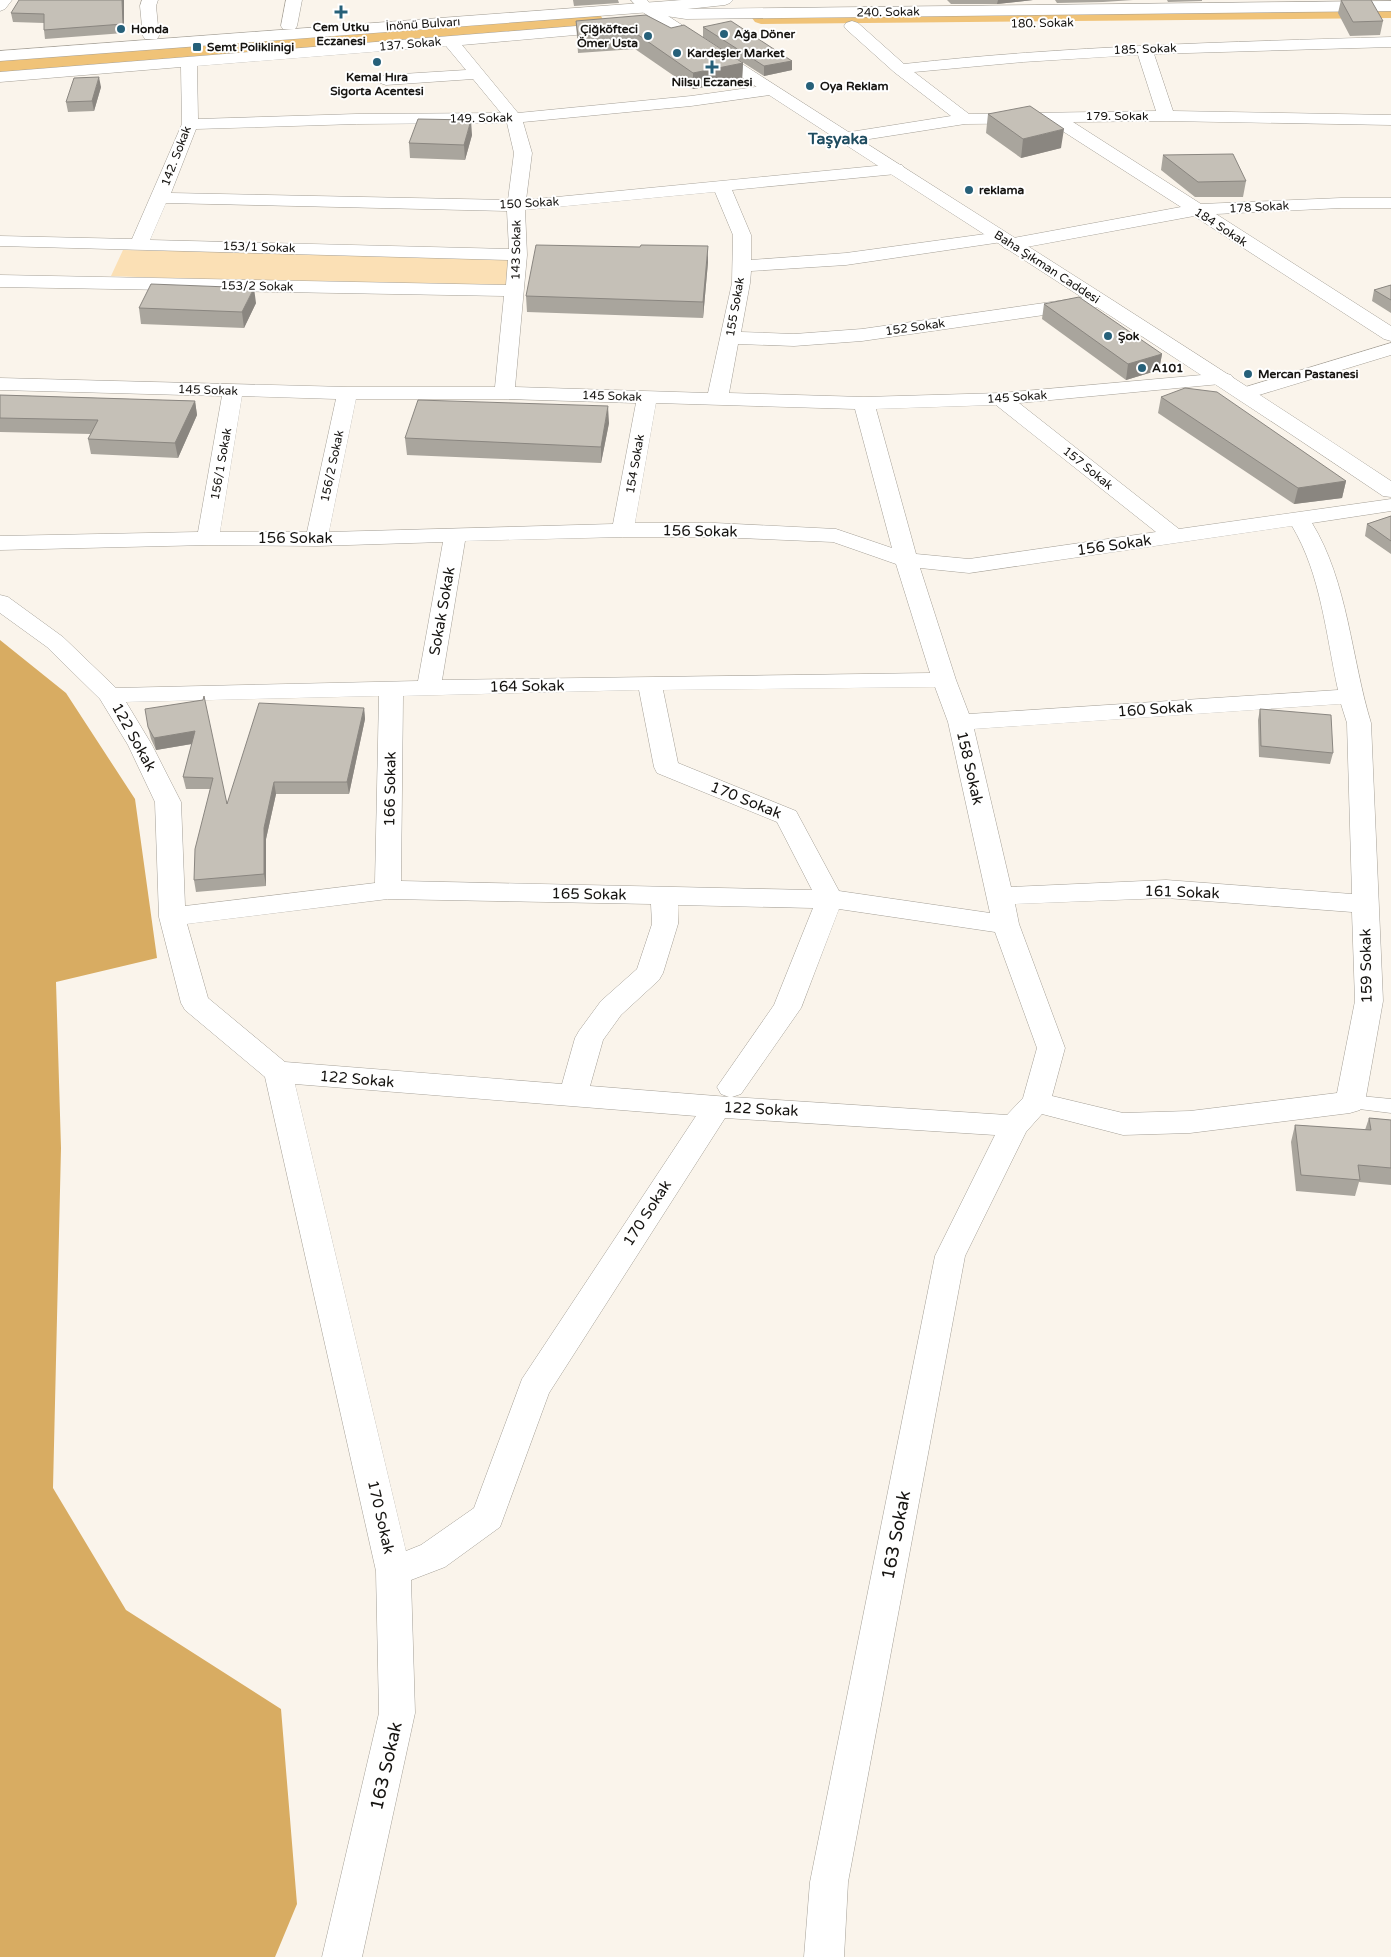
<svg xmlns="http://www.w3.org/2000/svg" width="1391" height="1957" font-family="'Varela Round',sans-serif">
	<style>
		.green { fill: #fbe0b5 }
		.forest { fill: #d8ac62 }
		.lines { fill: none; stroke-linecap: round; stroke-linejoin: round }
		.canal { fill: #f0c378; fill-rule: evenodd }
		.service-casing { stroke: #a5a097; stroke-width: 1 }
		.minor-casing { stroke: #a5a097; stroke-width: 1 }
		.tertiary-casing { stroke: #a5a097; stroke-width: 1 }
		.secondary-casing { stroke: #a5a097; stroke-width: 1 }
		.primary-casing { stroke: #a5a097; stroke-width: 1 }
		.service { fill: #fff; fill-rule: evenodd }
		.minor { fill: #fff; fill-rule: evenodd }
		.tertiary { fill: #fff; fill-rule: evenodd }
		.secondary { fill: #fff; fill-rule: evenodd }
		.primary { fill: #fff; fill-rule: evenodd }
		.wall { fill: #a9a59d }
		.shaded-wall { fill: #8a8680 }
		.building { fill: #c5c0b7; stroke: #8a8680 }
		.poi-dot { fill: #266079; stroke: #fff; stroke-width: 2 }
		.labels { text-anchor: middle; stroke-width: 4; stroke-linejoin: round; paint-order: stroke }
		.far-street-label { font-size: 12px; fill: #161411; stroke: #fff }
		.far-poi-label { font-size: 12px; font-weight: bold; fill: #161411; stroke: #fff; text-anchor: start }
		.street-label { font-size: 15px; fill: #161411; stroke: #fff }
		.far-district-label { font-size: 16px; font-weight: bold; fill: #1e4c60; stroke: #fff }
		.near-street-label { font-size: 18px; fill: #161411; stroke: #fff }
	</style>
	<rect width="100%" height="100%" fill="#faf4eb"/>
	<path class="green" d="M 173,245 L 518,255 L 515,291 L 111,276 L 123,250 L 169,251 Z"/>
	<path class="forest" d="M 0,640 L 66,693 L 135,799 L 157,958 L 56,982 L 61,1148 L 53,1488 L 126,1610 L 281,1709 L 297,1904 L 275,1957 L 0,1957 Z"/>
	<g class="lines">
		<path class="canal" d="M 1391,8 L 1391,18 L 761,24 L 755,22 L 752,18 L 755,14 L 761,12 Z
			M 594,14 L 601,16 L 603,20 L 601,24 L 0,72 L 0,60 Z"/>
		<g class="service-casing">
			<path id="service" d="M 1350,1095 L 1391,1099 L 1391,1113 L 1343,1107 L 1341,1102 L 1343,1097 Z"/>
		</g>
		<g class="minor-casing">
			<path id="minor" d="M 142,0 L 158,0 L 156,6 L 159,36 L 157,39 L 145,39 L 143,36 L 140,6 Z
				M 286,0 L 302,0 L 297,26 L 295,29 L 283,29 L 281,26 Z
				M 1391,1 L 1391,11 L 686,19 L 646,13 L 641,11 L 638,8 L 641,5 L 646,3 L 686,9 Z
				M 852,21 L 858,23 L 904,64 C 1066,46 1228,42 1391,37 L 1391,47 L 1154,54 L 1173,111 L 1391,115 L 1391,125 L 1166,121 L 1073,122 L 1201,204 L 1341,198 L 1391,198 L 1391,208 L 1341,208 L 1216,214 L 1391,326 L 1391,341 L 1384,339 L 1194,216 L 1010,250 L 1004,248 L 1001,244 L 1002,242 L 846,265 L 751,271 L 750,283 L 741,332 L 794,334 L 862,329 L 1100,295 L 1107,297 L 1110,301 L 1107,305 L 1100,307 L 862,341 L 794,346 L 738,344 L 729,393 L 864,397 L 1001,393 L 1224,373 L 1231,375 L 1234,379 L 1231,383 L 1019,403 L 1179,529 L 1391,499 L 1391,511 L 1312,523 C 1348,582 1351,657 1371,723 L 1383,1001 L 1365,1102 L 1360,1110 L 1350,1113 L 1190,1133 L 1123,1135 L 1042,1114 L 1026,1132 L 965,1256 L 848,1882 L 844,1957 L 804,1957 L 810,1882 L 935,1256 L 995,1135 L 725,1118 L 549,1393 L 500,1527 L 445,1567 L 411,1580 L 415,1713 L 362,1957 L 322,1957 L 379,1713 L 376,1571 L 265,1077 L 185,1010 L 181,1003 L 159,917 L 155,802 L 128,745 L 100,699 L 47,647 L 0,613 L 0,595 L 8,597 L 63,637 L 116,688 L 418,681 L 443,542 L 317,546 L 208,545 L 0,550 L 0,536 L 198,532 L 222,396 L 0,390 L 0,378 L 347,387 L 495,387 L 504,296 L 0,287 L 0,275 L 506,285 L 508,260 L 0,246 L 0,236 L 132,239 L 182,124 L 181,67 L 0,82 L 0,72 L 614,23 L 620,25 L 622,28 L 620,31 L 462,45 L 518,113 L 691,96 L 770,85 L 776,87 L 778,90 L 776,93 L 770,95 L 691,106 L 523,122 L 532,153 L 526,200 L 896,164 L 902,165 L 905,169 L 902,173 L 896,174 L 732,190 L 751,235 L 751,260 L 846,253 L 1000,232 L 1006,233 L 1009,237 L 1008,239 L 1181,207 L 1050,123 L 965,124 L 844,143 L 838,142 L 835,138 L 838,134 L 844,133 L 951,116 L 894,72 L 846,29 L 844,26 L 846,23 ZM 446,46 L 466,70 L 386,75 L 380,77 L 378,80 L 380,83 L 386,85 L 473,79 L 501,113 L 356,114 L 198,119 L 197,66 ZM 1138,55 L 1156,111 L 969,114 L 914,72 L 1023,62 ZM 507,123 L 514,153 L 508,200 L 171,193 L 196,129 L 356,124 ZM 715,192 L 733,235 L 732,283 L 708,393 L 515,387 L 527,255 L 525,210 ZM 166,203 L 507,211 L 509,249 L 150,240 ZM 242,396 L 336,399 L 307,532 L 220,532 ZM 356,399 L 504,399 L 636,403 L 613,524 L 329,532 ZM 656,403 L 855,409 L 892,548 L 836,529 L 715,523 L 635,523 ZM 996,405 L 1156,532 L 969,559 L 916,554 L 876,409 ZM 1292,526 C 1321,574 1326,635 1338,690 L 969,714 L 956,680 L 920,568 L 969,573 ZM 623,537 L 715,537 L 833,542 L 896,564 L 930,673 L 442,680 L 465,541 ZM 935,687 L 948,722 L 990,913 L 839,891 L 796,811 L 678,763 L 663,690 ZM 639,690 L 654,767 L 657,773 L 777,822 L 812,890 L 401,881 L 403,696 ZM 379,696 L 375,883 L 185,906 L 181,802 L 152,745 L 126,702 ZM 1341,704 L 1347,723 L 1352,894 L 1166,880 L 1011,887 L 974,729 ZM 1166,898 L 1352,912 L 1355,1001 L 1337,1093 L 1190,1111 L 1123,1113 L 1052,1096 L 1065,1048 L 1019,924 L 1015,904 ZM 388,899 L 651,904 L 652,924 L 637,969 L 601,1001 L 579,1031 L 575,1038 L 562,1084 L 285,1062 L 208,998 L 187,924 ZM 678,905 L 813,908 L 774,1005 L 717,1087 L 721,1094 L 729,1097 L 590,1086 L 603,1040 L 621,1015 L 659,980 L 663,973 L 678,924 ZM 839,909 L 995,932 L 1037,1048 L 1023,1098 L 1007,1115 L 732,1097 L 741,1094 L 801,1008 ZM 295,1084 L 696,1116 L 522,1379 L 474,1508 L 421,1545 L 406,1551 Z"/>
		</g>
		<g class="tertiary-casing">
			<path id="tertiary" d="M 0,0 L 12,0 L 5,9 L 0,11 Z
				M 1391,343 L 1391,355 L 1246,399 L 1239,397 L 1236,393 L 1239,389 Z"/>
		</g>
		<g class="secondary-casing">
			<path id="secondary" d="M 631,0 L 647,0 L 651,5 C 897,165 1147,319 1391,481 L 1391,497 L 1383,496 C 1138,330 887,174 641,11 Z"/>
		</g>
		<g class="primary-casing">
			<path id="primary" d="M 682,0 L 733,0 L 730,3 L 725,5 L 678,10 L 0,61 L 0,51 Z"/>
		</g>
		<use href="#service" class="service"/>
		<use href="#minor" class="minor"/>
		<use href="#tertiary" class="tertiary"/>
		<use href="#secondary" class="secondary"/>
		<use href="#primary" class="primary"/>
	</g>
	<path class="wall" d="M 124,0 L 124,33 L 45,39 L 44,30 L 44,23 L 13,22 L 11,13 Z
		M 573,0 L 618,0 L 619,3 L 574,6 Z
		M 947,0 L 1033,0 L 997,4 L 951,4 Z
		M 1055,0 L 1133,0 L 1103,2 L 1057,3 Z
		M 1167,0 L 1202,0 L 1202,1 L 1168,2 Z
		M 1341,0 L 1383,21 L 1380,35 L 1350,36 L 1338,13 Z
		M 576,21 L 671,28 L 743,63 L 742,80 L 693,89 L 635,49 L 578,53 Z
		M 703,27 L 792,61 L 792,70 L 764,76 L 703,37 Z
		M 101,87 L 94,111 L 68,112 L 66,102 Z
		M 988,114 L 1061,148 L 1021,158 L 986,133 Z
		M 472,135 L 465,160 L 410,158 L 409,143 Z
		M 1163,155 L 1246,181 L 1243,197 L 1195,197 L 1161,170 Z
		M 640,247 L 708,262 L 703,318 L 527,312 L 526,296 Z
		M 1391,285 L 1391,313 L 1372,301 L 1374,290 Z
		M 256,303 L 244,328 L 141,324 L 139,308 Z
		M 1044,304 L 1162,354 L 1159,370 L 1126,380 L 1042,319 Z
		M 0,395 L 195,401 L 197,415 L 178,458 L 91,454 L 88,439 L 91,434 L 0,432 Z
		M 1161,397 L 1346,481 L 1342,498 L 1294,504 L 1158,413 Z
		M 609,423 L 601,463 L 407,455 L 405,438 Z
		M 1391,516 L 1391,554 L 1365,536 L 1367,524 Z
		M 203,700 L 227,804 L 364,708 L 365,719 L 349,794 L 276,794 L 266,839 L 266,886 L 196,892 L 194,880 L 210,789 L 186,789 L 183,777 L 192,744 L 156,750 L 151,739 L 148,727 Z
		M 1260,709 L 1333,753 L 1330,764 L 1259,757 L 1258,720 Z
		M 1369,1118 L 1391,1120 L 1391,1185 L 1359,1182 L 1355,1196 L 1296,1191 L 1291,1142 L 1295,1125 L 1365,1130 Z"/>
	<path class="shaded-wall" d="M 122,0 L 124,0 L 124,33 L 123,24 Z
		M 998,0 L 1033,0 L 997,4 Z
		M 792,61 L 792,70 L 764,76 L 764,66 Z
		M 743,63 L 742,80 L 693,89 L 693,73 Z
		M 99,77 L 101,87 L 94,111 L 92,101 Z
		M 471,120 L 472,135 L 465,160 L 464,145 Z
		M 1064,129 L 1061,148 L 1021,158 L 1023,139 Z
		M 708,246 L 708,262 L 703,318 L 703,302 Z
		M 254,288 L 256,303 L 244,328 L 242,312 Z
		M 1162,354 L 1159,370 L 1126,380 L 1128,364 Z
		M 195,401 L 197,415 L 178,458 L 175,443 Z
		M 608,406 L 609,423 L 601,463 L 601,447 Z
		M 1346,481 L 1342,498 L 1294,504 L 1298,488 Z
		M 364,708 L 365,719 L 349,794 L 347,782 Z
		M 195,731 L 197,743 L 156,750 L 154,738 Z
		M 274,782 L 276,794 L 266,839 L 266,886 L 264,874 L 264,828 Z"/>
	<path class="building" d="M 19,0 L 122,0 L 123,24 L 44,30 L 44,14 L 11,13 Z
		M 1341,0 L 1371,0 L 1383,21 L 1353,22 Z
		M 646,15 L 671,28 L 684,25 L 743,63 L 693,73 L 634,32 L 578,36 L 576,21 Z
		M 731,21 L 792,61 L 764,66 L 703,27 Z
		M 99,77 L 92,101 L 66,102 L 74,78 Z
		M 1030,106 L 1064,129 L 1023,139 L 988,114 Z
		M 418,119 L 471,120 L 464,145 L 409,143 Z
		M 1233,154 L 1246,181 L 1198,182 L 1163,155 Z
		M 536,245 L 640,247 L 641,245 L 708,246 L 703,302 L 526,296 Z
		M 151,284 L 254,288 L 242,312 L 139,308 Z
		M 1391,285 L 1391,300 L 1374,290 Z
		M 1079,297 L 1162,354 L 1128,364 L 1044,304 Z
		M 1185,388 L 1217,392 L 1346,481 L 1298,488 L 1161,397 Z
		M 0,395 L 195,401 L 175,443 L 88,439 L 98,420 L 0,418 Z
		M 418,400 L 608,406 L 601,447 L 405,438 Z
		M 1391,516 L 1391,541 L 1367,524 Z
		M 204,696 L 227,804 L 259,703 L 364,708 L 347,782 L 274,782 L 264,828 L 264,874 L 194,880 L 195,849 L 213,778 L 183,777 L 195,731 L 154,738 L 148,727 L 145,709 L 203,700 Z
		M 1260,709 L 1331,715 L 1333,753 L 1261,746 Z
		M 1369,1118 L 1391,1120 L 1391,1168 L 1358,1165 L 1360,1180 L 1301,1175 L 1295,1125 L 1371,1130 Z"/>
	<g class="poi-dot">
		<path d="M338.5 4.5h5v5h5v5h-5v5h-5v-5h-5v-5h5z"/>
		<circle cx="121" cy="29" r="5"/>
		<circle cx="724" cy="34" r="5"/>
		<circle cx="648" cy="36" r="5"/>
		<rect x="192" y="42" width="10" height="10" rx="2.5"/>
		<circle cx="677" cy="53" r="5"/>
		<circle cx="377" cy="62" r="5"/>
		<path d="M709.5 59.5h5v5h5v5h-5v5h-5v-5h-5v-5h5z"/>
		<circle cx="810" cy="86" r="5"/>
		<circle cx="969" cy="190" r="5"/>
		<circle cx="1108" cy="336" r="5"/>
		<circle cx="1142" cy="368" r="5"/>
		<circle cx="1248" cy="374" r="5"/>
	</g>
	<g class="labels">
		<g class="far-street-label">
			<text transform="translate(888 12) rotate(-1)" y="4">240. Sokak</text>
			<text transform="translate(1042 23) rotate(-1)" y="4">180. Sokak</text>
			<text transform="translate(423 24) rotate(-4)" y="4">İnönü Bulvarı</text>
			<text transform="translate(410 44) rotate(-5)" y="4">137. Sokak</text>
			<text transform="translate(1145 49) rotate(-2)" y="4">185. Sokak</text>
			<text x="1117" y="120">179. Sokak</text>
			<text transform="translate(481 118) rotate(-1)" y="4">149. Sokak</text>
			<text transform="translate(176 156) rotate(-69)" y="4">142. Sokak</text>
			<text transform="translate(529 203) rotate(-3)" y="4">150 Sokak</text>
			<text transform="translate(1259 207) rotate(-3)" y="4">178 Sokak</text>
			<text transform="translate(1221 227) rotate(33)" y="4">184 Sokak</text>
			<text transform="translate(259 247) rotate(2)" y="4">153/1 Sokak</text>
			<text transform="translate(516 250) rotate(-89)" y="4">143 Sokak</text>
			<text transform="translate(1047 267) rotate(33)" y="4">Baha Şıkman Caddesi</text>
			<text transform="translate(257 286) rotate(1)" y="4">153/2 Sokak</text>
			<text transform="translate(735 307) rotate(-80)" y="4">155 Sokak</text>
			<text transform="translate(915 327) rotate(-8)" y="4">152 Sokak</text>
			<text transform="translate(208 390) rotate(2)" y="4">145 Sokak</text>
			<text transform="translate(612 396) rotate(2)" y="4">145 Sokak</text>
			<text transform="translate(1017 397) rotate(-4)" y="4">145 Sokak</text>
			<text transform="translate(221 464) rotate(-80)" y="4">156/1 Sokak</text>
			<text transform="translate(635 464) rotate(-80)" y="4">154 Sokak</text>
			<text transform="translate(332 466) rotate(-78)" y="4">156/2 Sokak</text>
			<text transform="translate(1088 468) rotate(39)" y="4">157 Sokak</text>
		</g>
		<g class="far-poi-label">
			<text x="341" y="31" text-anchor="middle">Cem Utku<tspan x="341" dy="14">Eczanesi</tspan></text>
			<text x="131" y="33">Honda</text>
			<text x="638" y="33" text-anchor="end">Çiğköfteci<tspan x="638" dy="14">Ömer Usta</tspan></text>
			<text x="734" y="38">Ağa Döner</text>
			<text x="207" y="51">Semt Poliklinigi</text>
			<text x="687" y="57">Kardeşler Market</text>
			<text x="377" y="81" text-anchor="middle">Kemal Hıra<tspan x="377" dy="14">Sigorta Acentesi</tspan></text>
			<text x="712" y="86" text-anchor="middle">Nilsu Eczanesi</text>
			<text x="820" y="90">Oya Reklam</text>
			<text x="979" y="194">reklama</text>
			<text x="1118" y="340">Şok</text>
			<text x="1152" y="372">A101</text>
			<text x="1258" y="378">Mercan Pastanesi</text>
		</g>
		<g class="street-label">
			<text transform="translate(700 531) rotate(1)" y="5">156 Sokak</text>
			<text x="295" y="543">156 Sokak</text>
			<text transform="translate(1114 545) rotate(-8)" y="5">156 Sokak</text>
			<text transform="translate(442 611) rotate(-80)" y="5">Sokak Sokak</text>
			<text transform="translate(527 686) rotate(-1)" y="5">164 Sokak</text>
			<text transform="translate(1155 709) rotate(-4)" y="5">160 Sokak</text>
			<text transform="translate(134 737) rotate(61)" y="5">122 Sokak</text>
			<text transform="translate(970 768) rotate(77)" y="5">158 Sokak</text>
			<text transform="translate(390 789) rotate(-89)" y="5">166 Sokak</text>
			<text transform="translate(746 800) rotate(22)" y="5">170 Sokak</text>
			<text transform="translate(1182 892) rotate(2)" y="5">161 Sokak</text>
			<text transform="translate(589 894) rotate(1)" y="5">165 Sokak</text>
			<text transform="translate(1366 966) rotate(-91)" y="5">159 Sokak</text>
			<text transform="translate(357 1079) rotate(5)" y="5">122 Sokak</text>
			<text transform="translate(761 1109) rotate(3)" y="5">122 Sokak</text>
			<text transform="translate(647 1213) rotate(-57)" y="5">170 Sokak</text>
			<text transform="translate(381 1517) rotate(77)" y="5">170 Sokak</text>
		</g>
		<g class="far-district-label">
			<text x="838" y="144">Taşyaka</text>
		</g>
		<g class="near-street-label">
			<text transform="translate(896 1535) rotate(-79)" y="6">163 Sokak</text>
			<text transform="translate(386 1766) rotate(-77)" y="6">163 Sokak</text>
		</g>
	</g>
</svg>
